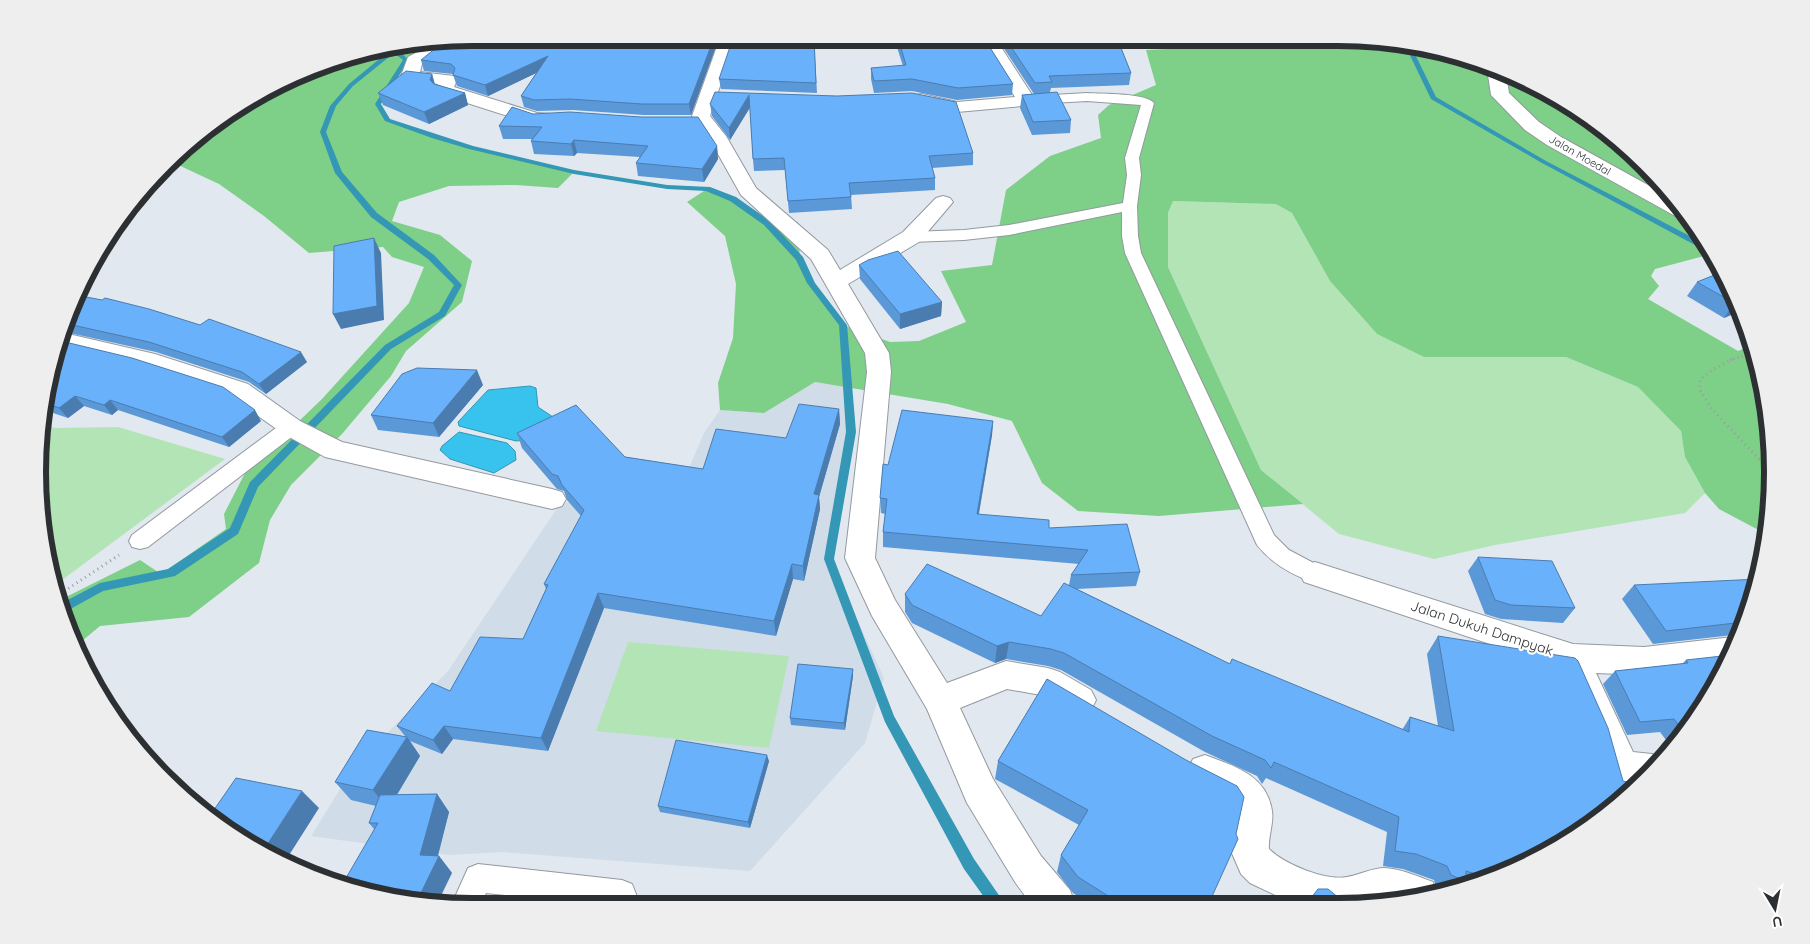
<svg xmlns="http://www.w3.org/2000/svg" width="1810" height="944" font-family="Quicksand,sans-serif">
	<style>
		.built { fill: #d0dce7 }
		.green { fill: #b3e4b6 }
		.forest { fill: #7ecf87 }
		.water { fill: #37c3ed; stroke: #3497b5 }
		.lines { fill: none; stroke-linecap: round; stroke-linejoin: round }
		.stream { fill: #3497b5; fill-rule: evenodd }
		.lane-casing { stroke: #93999f; stroke-width: 2 }
		.street-casing { stroke: #93999f; stroke-width: 2 }
		.path-far1 { stroke: #999ea3; stroke-width: 2.5; stroke-dasharray: 1 3; stroke-linecap: butt }
		.path { stroke: #999ea3; stroke-width: 3; stroke-dasharray: 1 4; stroke-linecap: butt }
		.lane { fill: #fff; fill-rule: evenodd }
		.street { fill: #fff; fill-rule: evenodd }
		.wall { fill: #5b98d8 }
		.shaded-wall { fill: #4a7cb0 }
		.building { fill: #6ab1fb; stroke: #4a7cb0 }
		.labels { text-anchor: middle; stroke-width: 4.5; stroke-linejoin: round; paint-order: stroke }
		.far-street-label { font-size: 11px; fill: #2d3032; stroke: #fff }
		.street-label { font-size: 14px; fill: #2d3032; stroke: #fff }
		.rim { fill: none; stroke: #2d3032; stroke-width: 6 }
	</style>
	<rect width="100%" height="100%" fill="#e1e8ef"/>
	<path class="built" d="M 815,382 L 848,387 L 851,432 L 829,559 L 884,678 L 865,743 L 750,871 L 502,852 L 449,855 L 311,836 L 353,768 L 448,671 L 558,507 L 647,464 L 689,468 L 704,433 L 720,410 L 764,413 Z"/>
	<path class="green" d="M 1173,201 L 1276,204 L 1292,213 L 1330,281 L 1377,334 L 1424,357 L 1566,357 L 1638,387 L 1681,431 L 1685,457 L 1705,493 L 1685,513 L 1495,545 L 1434,559 L 1339,534 L 1261,470 L 1168,267 L 1168,213 Z
		M 46,426 L 56,428 L 118,427 L 225,459 L 58,583 L 38,501 Z
		M 628,642 L 789,656 L 769,748 L 596,731 Z"/>
	<path class="forest" d="M 1202,38 L 1366,38 L 1451,52 L 1530,82 L 1603,127 L 1665,186 L 1715,257 L 1704,256 L 1655,269 L 1651,276 L 1659,286 L 1648,299 L 1738,351 L 1752,345 L 1769,416 L 1772,501 L 1766,534 L 1719,509 L 1705,493 L 1685,457 L 1681,431 L 1638,387 L 1566,357 L 1424,357 L 1377,334 L 1330,281 L 1292,213 L 1276,204 L 1173,201 L 1168,213 L 1168,267 L 1261,470 L 1303,504 L 1159,516 L 1078,511 L 1042,483 L 1012,421 L 948,404 L 815,382 L 764,413 L 720,410 L 718,383 L 733,338 L 736,284 L 725,236 L 687,202 L 707,189 L 733,199 L 767,223 L 798,222 L 800,259 L 811,283 L 843,325 L 890,342 L 919,341 L 966,322 L 941,271 L 992,265 L 1006,190 L 1050,156 L 1101,138 L 1098,115 L 1109,105 L 1156,85 L 1146,50 L 1187,48 Z
		M 424,45 L 406,60 L 378,104 L 387,120 C 448,142 510,157 574,172 L 558,188 L 516,185 L 449,186 L 399,202 L 392,221 L 440,235 L 472,261 L 462,302 L 406,351 L 391,376 L 342,434 L 291,485 L 270,520 L 259,563 L 189,617 L 100,626 L 76,646 L 71,639 L 62,599 L 140,560 L 161,574 L 226,529 L 224,514 L 245,473 L 322,399 L 409,303 L 424,267 L 392,257 L 383,247 L 309,253 L 264,216 L 219,184 L 174,163 L 207,127 L 332,61 Z"/>
	<path class="water" d="M 530,386 L 536,388 L 538,407 L 559,421 L 527,440 L 516,441 L 459,426 L 458,422 L 488,390 Z
		M 459,432 L 507,443 L 515,451 L 516,460 L 494,473 L 450,459 L 440,450 L 442,446 Z"/>
	<g class="lines">
		<path class="stream" d="M 1405,45 L 1411,46 L 1436,97 L 1546,161 L 1707,245 L 1712,252 L 1708,252 L 1542,163 L 1431,99 Z
			M 398,50 L 409,60 L 381,104 L 390,119 L 473,146 L 574,170 L 667,185 L 710,187 L 736,197 L 770,221 L 803,257 L 815,283 L 847,325 L 856,432 L 834,559 L 894,716 L 974,859 L 1005,904 L 989,904 L 964,869 L 885,722 L 824,559 L 846,432 L 839,325 L 807,283 L 796,260 L 764,225 L 730,201 L 706,191 L 667,189 L 574,174 L 469,149 L 432,138 L 385,121 L 375,104 L 403,60 L 394,53 L 353,86 L 336,106 L 326,132 L 342,172 L 377,213 L 434,255 L 462,285 L 445,316 L 391,349 L 258,487 L 238,534 L 175,576 L 103,591 L 65,612 L 62,603 L 100,583 L 168,569 L 230,528 L 250,482 L 385,345 L 439,312 L 454,285 L 428,259 L 371,217 L 335,173 L 320,132 L 330,106 L 349,84 L 389,51 Z"/>
		<g class="lane-casing">
			<path id="lane" d="M 1087,93 C 1102,94 1146,93 1154,103 L 1139,158 L 1141,175 L 1137,206 L 1138,236 L 1141,253 L 1274,535 L 1289,550 L 1323,568 L 1326,574 L 1323,580 L 1315,583 C 1292,575 1272,564 1257,545 L 1125,253 L 1122,236 L 1122,212 L 1009,235 L 964,240 L 911,242 L 906,240 L 903,237 L 906,234 L 911,232 L 964,230 L 1009,225 L 1123,203 L 1127,175 L 1125,158 L 1141,105 L 1087,101 L 1035,104 L 1029,100 L 1035,96 Z
				M 291,420 L 298,422 L 301,427 L 298,432 L 148,547 L 140,549 L 132,547 L 129,541 L 132,535 L 284,422 Z
				M 478,864 L 622,880 L 632,884 L 636,894 L 635,905 L 596,905 L 486,893 L 480,905 L 451,906 L 468,868 Z"/>
		</g>
		<g class="street-casing">
			<path id="street" d="M 472,38 L 564,38 L 562,41 L 556,43 L 482,44 L 442,52 L 422,64 L 420,72 L 454,76 L 457,80 L 454,87 L 537,113 L 551,114 L 554,118 L 551,122 L 536,124 L 530,123 L 439,94 L 436,90 L 438,84 L 404,80 L 401,76 L 408,57 L 431,45 Z
				M 720,38 L 736,38 L 710,116 L 726,136 L 756,188 L 828,250 L 840,270 L 903,232 L 936,198 L 943,196 L 950,198 L 953,202 L 919,242 L 848,284 L 889,353 L 891,372 L 875,558 L 895,600 L 947,683 L 1006,661 L 1048,668 L 1060,672 L 1091,690 L 1096,700 L 1091,710 L 1079,715 L 1067,710 L 1041,695 L 1007,689 L 960,708 L 993,779 L 1041,856 L 1070,890 L 1075,904 L 1031,904 L 1015,882 L 967,803 L 927,709 L 872,616 L 845,558 L 867,372 L 865,353 L 811,259 L 741,195 L 709,138 L 692,116 Z
				M 979,38 L 995,38 L 1036,101 L 1033,105 L 957,112 L 916,103 L 913,99 L 916,95 L 922,94 L 957,102 L 1015,97 Z
				M 1497,70 L 1506,75 L 1509,93 L 1539,122 L 1561,137 L 1675,200 L 1688,218 L 1677,217 L 1547,145 L 1525,130 L 1491,95 L 1488,75 L 1491,71 Z
				M 64,333 L 155,354 L 248,384 L 300,421 L 342,442 L 552,489 L 562,492 L 566,499 L 562,506 L 552,509 L 325,457 L 282,433 L 230,396 L 140,366 L 58,347 Z
				M 1315,562 L 1573,644 L 1644,647 L 1733,637 L 1737,639 L 1727,665 L 1644,675 L 1596,673 L 1633,752 L 1652,754 L 1665,759 L 1618,799 L 1565,677 L 1553,665 L 1304,582 L 1300,574 L 1304,566 Z
				M 1205,755 C 1234,766 1267,775 1272,811 C 1274,823 1268,836 1269,849 C 1284,864 1325,881 1347,877 C 1360,875 1371,868 1385,868 C 1401,869 1417,876 1433,882 L 1436,892 L 1395,903 L 1290,902 L 1250,883 L 1241,874 L 1231,851 L 1235,808 L 1223,797 L 1193,783 L 1187,771 L 1193,759 Z"/>
		</g>
		<path class="path-far1" d="M 1730,360 L 1754,353"/>
		<path class="path" d="M 1733,359 L 1712,370 L 1700,380 L 1700,390 L 1711,408 L 1771,472
			M 60,594 L 119,555"/>
		<use href="#lane" class="lane"/>
		<use href="#street" class="street"/>
	</g>
	<path class="wall" d="M 586,38 L 719,38 L 691,115 L 644,115 L 573,110 L 537,111 L 524,107 L 521,96 L 536,73 L 488,96 L 457,86 L 453,75 L 453,74 L 424,71 L 421,60 L 554,47 Z
		M 814,38 L 817,93 L 721,89 L 719,79 Z
		M 894,38 L 984,38 L 1013,84 L 1012,95 L 957,100 L 912,91 L 874,93 L 871,79 L 871,68 L 903,66 Z
		M 997,38 L 1117,38 L 1131,73 L 1129,85 L 1051,88 L 1050,92 L 1071,120 L 1070,133 L 1032,135 L 1020,108 L 1022,95 L 1034,94 Z
		M 432,74 L 435,84 L 465,93 L 468,105 L 429,124 L 383,105 L 378,93 Z
		M 715,92 L 973,153 L 973,165 L 932,168 L 935,178 L 935,190 L 851,195 L 852,209 L 789,213 L 785,170 L 754,171 L 753,159 L 750,107 L 730,140 L 712,116 L 710,104 Z
		M 533,114 L 717,146 L 718,159 L 704,182 L 638,176 L 636,163 L 640,157 L 577,153 L 574,156 L 534,154 L 531,141 L 532,139 L 503,139 L 499,126 Z
		M 859,265 L 942,302 L 941,316 L 900,329 L 860,279 Z
		M 1722,272 L 1740,311 L 1724,318 L 1687,296 L 1697,282 Z
		M 81,296 L 307,362 L 266,394 L 249,382 L 156,352 L 65,332 Z
		M 52,360 L 261,421 L 229,447 L 118,410 L 112,415 L 84,406 L 68,418 L 47,411 Z
		M 483,385 L 439,437 L 378,430 L 371,415 Z
		M 839,409 L 840,424 L 819,497 L 820,509 L 804,581 L 793,579 L 776,636 L 604,608 L 548,751 L 453,739 L 442,754 L 410,741 L 420,756 L 397,795 L 437,794 L 449,812 L 438,856 L 439,856 L 452,873 L 374,829 L 369,823 L 376,806 L 351,800 L 335,782 L 405,736 L 397,726 L 450,691 L 523,639 L 546,589 L 544,584 L 581,516 L 567,500 L 564,491 L 557,489 L 522,448 L 517,433 L 625,457 L 703,469 L 786,438 Z
		M 993,421 L 992,435 L 979,514 L 1049,528 L 1140,572 L 1136,586 L 1077,589 L 1230,664 L 1402,730 L 1410,717 L 1438,726 L 1427,654 L 1438,636 L 1504,874 L 1440,891 L 1437,890 L 1434,880 L 1403,869 L 1383,866 L 1387,832 L 1266,778 L 1262,784 L 1257,776 L 1205,752 L 1061,670 L 1048,666 L 1006,659 L 995,663 L 912,623 L 905,612 L 905,594 L 1041,616 L 1069,585 L 1071,575 L 1079,564 L 883,547 L 883,532 L 885,514 L 881,513 L 880,498 L 888,465 Z
		M 1478,557 L 1575,608 L 1563,623 L 1501,619 L 1485,614 L 1468,571 Z
		M 1634,585 L 1758,585 L 1738,638 L 1733,635 L 1653,644 L 1622,599 Z
		M 1686,660 L 1728,664 L 1672,748 L 1660,732 L 1627,735 L 1603,684 L 1615,671 L 1682,664 Z
		M 853,669 L 853,676 L 845,730 L 791,725 L 790,718 Z
		M 1047,679 L 1209,903 L 1090,904 L 1073,893 L 1057,872 L 1061,855 L 1079,825 L 995,779 L 998,761 Z
		M 769,761 L 750,828 L 660,812 L 658,806 Z"/>
	<path class="shaded-wall" d="M 714,38 L 719,38 L 691,115 L 689,104 Z
		M 548,56 L 551,66 L 488,96 L 485,85 Z
		M 432,74 L 435,86 L 430,80 Z
		M 465,93 L 468,105 L 429,124 L 424,112 Z
		M 749,95 L 751,106 L 730,140 L 729,128 Z
		M 574,140 L 577,153 L 574,156 L 571,144 Z
		M 717,146 L 718,159 L 704,182 L 702,169 Z
		M 374,238 L 381,253 L 384,320 L 341,329 L 333,314 Z
		M 942,302 L 941,316 L 900,329 L 900,314 Z
		M 1736,302 L 1740,311 L 1724,318 L 1734,303 Z
		M 301,352 L 307,362 L 266,394 L 259,384 Z
		M 477,370 L 483,385 L 439,437 L 433,423 Z
		M 75,396 L 84,406 L 68,418 L 59,408 Z
		M 110,400 L 118,410 L 112,415 L 104,405 Z
		M 839,409 L 840,424 L 819,497 L 820,509 L 804,581 L 803,566 L 814,494 Z
		M 255,410 L 261,421 L 229,447 L 222,437 Z
		M 993,421 L 992,435 L 976,529 L 977,514 Z
		M 792,564 L 793,579 L 776,636 L 774,621 Z
		M 598,593 L 604,608 L 548,751 L 541,738 Z
		M 1009,642 L 1006,659 L 995,663 L 997,646 Z
		M 853,669 L 853,676 L 845,730 L 844,723 Z
		M 444,726 L 453,739 L 442,754 L 433,740 Z
		M 407,737 L 420,756 L 388,809 L 373,790 Z
		M 767,755 L 769,761 L 750,828 L 748,822 Z
		M 302,791 L 319,808 L 286,860 L 291,866 L 280,862 L 263,851 Z
		M 437,794 L 449,812 L 436,862 L 439,856 L 452,873 L 437,904 L 417,901 L 420,855 Z"/>
	<path class="building" d="M 586,38 L 714,38 L 689,104 L 642,104 L 570,99 L 534,100 L 521,96 L 548,56 L 485,85 L 453,75 L 455,68 L 451,64 L 421,60 L 442,43 L 450,41 L 554,47 L 559,39 Z
		M 733,38 L 814,38 L 816,83 L 719,79 Z
		M 898,38 L 984,38 L 1013,84 L 958,88 L 912,79 L 874,81 L 871,68 L 906,65 Z
		M 1005,38 L 1117,38 L 1131,73 L 1049,76 L 1052,82 L 1035,83 Z
		M 406,71 L 432,74 L 430,80 L 434,84 L 465,93 L 424,112 L 378,93 Z
		M 715,92 L 837,96 L 912,93 L 956,102 L 973,153 L 929,156 L 935,178 L 849,183 L 851,197 L 788,201 L 784,158 L 753,159 L 749,95 L 729,128 L 710,104 Z
		M 1057,92 L 1071,120 L 1033,122 L 1022,95 Z
		M 512,107 L 533,114 L 570,112 L 641,117 L 698,117 L 717,146 L 702,169 L 636,163 L 648,146 L 574,140 L 571,144 L 531,141 L 542,127 L 499,126 Z
		M 374,238 L 377,306 L 333,314 L 334,246 Z
		M 898,251 L 942,302 L 900,314 L 859,265 L 868,260 Z
		M 1722,272 L 1736,302 L 1734,303 L 1697,282 Z
		M 81,296 L 102,300 L 105,298 L 149,309 L 200,325 L 209,319 L 301,352 L 259,384 L 242,372 L 149,342 L 68,324 Z
		M 61,341 L 132,358 L 223,387 L 255,410 L 222,437 L 110,400 L 104,405 L 75,396 L 59,408 L 48,404 L 52,360 Z
		M 417,368 L 477,370 L 433,423 L 371,415 L 402,374 Z
		M 799,404 L 839,409 L 814,494 L 819,495 L 803,566 L 792,564 L 774,621 L 598,593 L 541,738 L 444,726 L 433,740 L 397,726 L 432,683 L 450,691 L 480,637 L 523,639 L 548,585 L 544,584 L 584,510 L 562,485 L 558,476 L 552,474 L 517,433 L 576,405 L 625,457 L 703,469 L 716,429 L 786,438 Z
		M 902,410 L 993,421 L 977,514 L 1049,520 L 1049,528 L 1127,524 L 1140,572 L 1071,575 L 1088,550 L 883,532 L 887,499 L 880,498 L 883,464 L 888,465 Z
		M 1478,557 L 1552,561 L 1575,608 L 1511,605 L 1495,600 Z
		M 927,564 L 1041,616 L 1064,583 L 1230,664 L 1232,659 L 1409,732 L 1410,717 L 1454,731 L 1438,636 L 1575,658 L 1578,661 L 1608,728 L 1623,781 L 1635,784 L 1580,833 L 1504,874 L 1488,878 L 1466,871 L 1466,881 L 1451,875 L 1447,866 L 1416,854 L 1395,851 L 1399,817 L 1274,762 L 1271,768 L 1265,760 L 1212,736 L 1064,653 L 1051,649 L 1009,642 L 997,646 L 912,605 L 905,594 Z
		M 1759,579 L 1758,585 L 1744,622 L 1666,631 L 1634,585 Z
		M 1731,655 L 1728,664 L 1683,731 L 1674,719 L 1640,722 L 1615,671 L 1688,663 L 1686,660 Z
		M 798,664 L 853,669 L 844,723 L 790,718 Z
		M 1047,679 L 1186,760 L 1237,786 L 1244,797 L 1236,834 L 1238,839 L 1209,903 L 1121,904 L 1078,877 L 1061,855 L 1088,810 L 998,761 Z
		M 367,730 L 407,737 L 373,790 L 335,782 Z
		M 676,740 L 767,755 L 748,822 L 658,806 Z
		M 236,778 L 302,791 L 263,851 L 209,817 Z
		M 437,794 L 420,855 L 439,856 L 417,901 L 360,892 L 342,885 L 378,823 L 369,823 L 380,795 Z
		M 264,852 L 280,855 L 277,860 Z
		M 1318,889 L 1328,889 L 1345,903 L 1307,903 Z
		M 684,901 L 691,905 L 681,905 Z"/>
	<g class="labels">
		<g class="far-street-label">
			<text transform="translate(1580 155) rotate(30)" y="4">Jalan Moedal</text>
		</g>
		<g class="street-label">
			<text transform="translate(1482 628) rotate(18)" y="5">Jalan Dukuh Dampyak</text>
		</g>
	</g>
	<path d="M0 0H1810V944H0ZM472 46H1338A426 426 0 0 1 1764 472V472A426 426 0 0 1 1338 898H472A426 426 0 0 1 46 472V472A426 426 0 0 1 472 46Z" fill="#eeeeef" fill-rule="evenodd"/>
	<path class="rim" d="M472 46H1338A426 426 0 0 1 1764 472V472A426 426 0 0 1 1338 898H472A426 426 0 0 1 46 472V472A426 426 0 0 1 472 46Z"/>
	<g transform="translate(1775 909) rotate(170)" stroke="#ffffff" stroke-width="4" paint-order="stroke">
	<path d="M0-4L9 19L0 12L-9 19Z" fill="#2d3032"/>
	<text y="-8" font-size="14" font-weight="bold" text-anchor="middle" fill="#2d3032">U</text>
	</g>
</svg>
